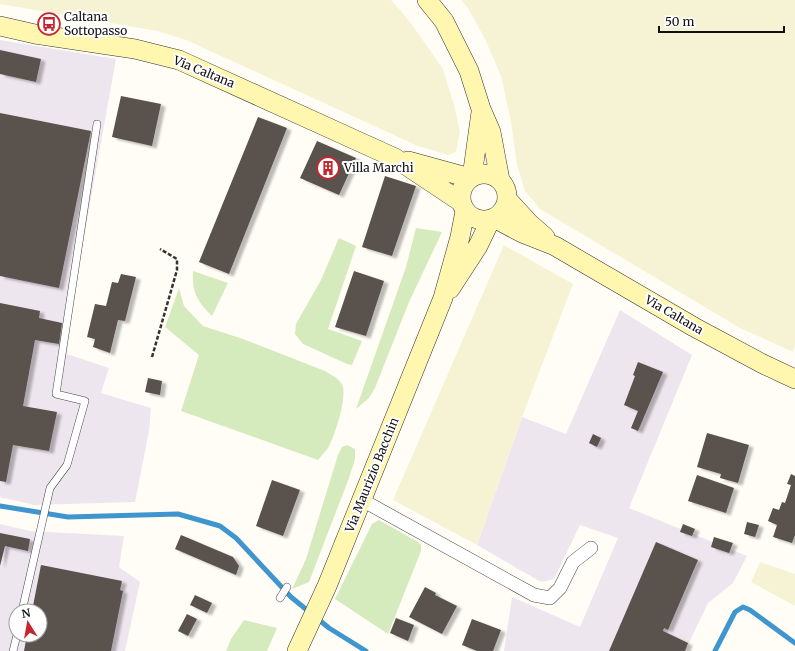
<svg xmlns="http://www.w3.org/2000/svg" width="795" height="651" font-family="Merriweather,serif">
	<style>
		.industrial { fill: #eee6ef; fill-rule: evenodd }
		.farmland { fill: #f6f3d4 }
		.green { fill: #d5ebbd }
		.lines { fill: none; stroke-linecap: round; stroke-linejoin: round }
		.stream { stroke: #3f96cf; stroke-width: 5 }
		.building { fill: #5a524d; filter: url(#shadow) }
		.service-casing { stroke: #444; stroke-width: 8 }
		.minor-casing { stroke: #444; stroke-width: 14 }
		.secondary-casing { stroke: #333; stroke-width: 20 }
		.path { stroke: #333; stroke-width: 2.5; stroke-dasharray: 4 2; stroke-linecap: butt }
		.service { stroke: #fff; stroke-width: 7 }
		.minor { stroke: #fff; stroke-width: 13 }
		.secondary { stroke: #fff6b0; stroke-width: 19 }
		.labels { text-anchor: middle; stroke-width: 4; stroke-linejoin: round; paint-order: stroke }
		.poi-label { font-size: 12px; fill: #111; stroke: #fff; text-anchor: start }
		.street-label { font-size: 12px; fill: #111; stroke: #fff }
	</style>
	<defs>
		<filter id="shadow"><feDropShadow dx="4.5" dy="2.5" stdDeviation="1" flood-color="#0004"/></filter>
	</defs>
	<rect width="100%" height="100%" fill="#fffdf5"/>
	<path class="industrial" d="M 0,40 L 116,59 L 70,315 L 67,354 L 109,368 L 101,393 L 151,408 L 149,431 L 135,502 L 34,505 L 0,497 Z
		M 620,310 L 692,355 L 629,508 L 747,556 L 733,583 L 708,603 L 685,651 L 504,651 L 512,597 L 580,627 L 618,538 L 580,525 L 554,579 L 541,582 L 477,545 L 522,417 L 566,434 Z
		M 0,524 L 30,531 L 124,536 L 119,567 L 140,582 L 125,651 L 0,651 ZM 16,611 L 40,611 L 40,635 L 16,635 Z"/>
	<path class="farmland" d="M 0,0 L 391,0 L 408,19 L 443,69 L 454,105 L 460,131 L 456,152 L 448,155 L 418,146 L 186,40 L 157,31 L 0,4 Z
		M 461,0 L 795,0 L 795,345 L 793,352 L 740,328 L 540,209 L 525,191 L 517,165 L 511,122 L 501,76 L 485,39 L 468,8 Z
		M 504,245 L 573,284 L 522,417 L 477,545 L 393,500 Z
		M 760,562 L 795,574 L 795,606 L 751,582 Z"/>
	<path class="green" d="M 416,228 L 442,232 L 409,302 L 375,388 L 369,398 L 356,409 L 406,267 Z
		M 339,238 L 356,246 L 328,329 L 362,341 L 352,365 L 347,364 L 303,344 L 295,334 L 296,324 L 321,280 Z
		M 193,271 L 228,283 L 212,316 C 197,301 192,293 193,271 Z
		M 179,288 L 184,306 L 203,326 L 243,339 L 325,371 C 331,375 341,379 343,387 C 346,400 335,436 328,448 C 325,452 321,456 318,460 L 181,411 L 199,355 L 165,327 Z
		M 347,445 L 355,449 L 355,459 L 349,478 L 309,582 L 292,589 L 306,559 L 338,455 L 342,447 Z
		M 379,520 L 418,542 L 421,545 L 421,551 L 388,634 L 335,599 L 372,524 Z
		M 244,620 L 277,628 L 267,651 L 226,651 L 231,639 Z"/>
	<g class="lines">
		<path class="stream" d="M 0,506 L 68,517 L 178,514 L 220,526 L 236,538 L 291,597 L 329,628 L 366,651
			M 715,651 L 735,612 L 743,607 L 750,610 L 795,643"/>
	</g>
	<path class="building" d="M 0,50 L 41,59 L 36,82 L 0,74 Z
		M 121,96 L 161,104 L 152,146 L 112,137 Z
		M 0,113 L 91,131 L 59,288 L 0,276 Z
		M 258,117 L 287,128 L 229,274 L 199,262 Z
		M 317,141 L 356,158 L 339,195 L 300,178 Z
		M 385,176 L 416,186 L 392,256 L 362,247 Z
		M 354,271 L 384,281 L 366,336 L 335,327 Z
		M 121,274 L 136,277 L 125,321 L 118,320 L 110,353 L 93,347 L 95,339 L 87,337 L 95,304 L 106,306 L 112,282 L 118,283 Z
		M 0,303 L 40,311 L 39,318 L 62,323 L 59,344 L 35,340 L 23,406 L 57,412 L 49,451 L 13,445 L 6,482 L 0,481 Z
		M 638,362 L 663,372 L 638,431 L 631,428 L 638,411 L 624,405 L 635,376 L 633,375 Z
		M 148,378 L 162,381 L 160,395 L 145,392 Z
		M 707,433 L 749,445 L 738,483 L 720,478 L 721,474 L 697,467 Z
		M 593,434 L 601,438 L 597,447 L 589,443 Z
		M 791,474 L 795,476 L 795,535 L 792,543 L 773,537 L 777,525 L 768,521 L 773,508 L 779,510 L 782,502 L 785,503 L 791,485 L 787,484 Z
		M 697,475 L 734,488 L 726,513 L 688,501 Z
		M 272,480 L 300,490 L 283,536 L 256,526 Z
		M 747,522 L 759,525 L 755,537 L 744,534 Z
		M 683,524 L 695,529 L 692,536 L 680,532 Z
		M 0,533 L 30,539 L 28,551 L 5,546 L 0,566 Z
		M 181,535 L 233,557 L 239,566 L 236,575 L 175,549 Z
		M 714,537 L 733,543 L 729,553 L 711,547 Z
		M 656,542 L 698,560 L 668,630 L 664,628 L 663,631 L 688,643 L 685,651 L 609,651 Z
		M 41,565 L 122,581 L 120,590 L 123,591 L 111,651 L 24,651 L 27,635 L 40,635 L 40,611 L 32,611 Z
		M 425,587 L 436,593 L 435,595 L 457,606 L 442,634 L 409,617 Z
		M 195,595 L 212,603 L 207,613 L 190,605 Z
		M 187,614 L 197,619 L 188,636 L 178,631 Z
		M 396,618 L 414,625 L 408,641 L 390,633 Z
		M 472,619 L 501,630 L 493,651 L 477,651 L 462,645 Z"/>
	<g class="lines">
		<g class="service-casing">
			<path id="service" d="M 280,598 L 287,587
				M 22,611 L 50,488 L 67,465 L 85,401 L 56,394 L 97,124
				M 13,651 L 17,635"/>
		</g>
		<g class="minor-casing">
			<path id="minor" d="M 362,500 L 534,595 L 550,598 L 560,588 L 573,562 L 591,548"/>
		</g>
		<g class="secondary-casing">
			<path id="secondary" d="M 427,0 L 444,21 L 469,71 L 481,109 L 491,132 L 500,180
				M 0,26 L 35,34 L 135,49 L 179,60 L 395,158 L 461,202
				M 408,161 L 470,178
				M461 197a23 23 0 1 1 46 0a23 23 0 1 1-46 0Z
				M 472,177 L 481,112
				M 507,199 L 529,223 L 545,237
				M 494,218 L 522,233 L 555,246 L 694,327 L 761,363 L 795,379
				M 450,289 L 478,246 L 491,219
				M 297,651 L 327,586 L 443,298 L 460,237 L 465,211"/>
		</g>
		<path class="path" d="M 152,357 L 177,270 L 177,259 L 160,249"/>
		<use href="#service" class="service"/>
		<use href="#minor" class="minor"/>
		<use href="#secondary" class="secondary"/>
	</g>
	<defs>
		<g id="bus-ring" transform="scale(1.15)"><circle r="9.5" fill="#fff" stroke="#c4262e" stroke-width="1.5"/><path d="M-5-6H5V4H4V6H2V4H-2V6H-4V4H-5ZM-3.5-4V0h7V-4ZM-3.5 1.2v1.5H-2V1.2ZM2 1.2v1.5H3.5V1.2Z" fill="#c4262e"/></g>
		<g id="building-ring" transform="scale(1.15)"><circle r="9.5" fill="#fff" stroke="#c4262e" stroke-width="1.5"/><path d="M-4-6H4V6H1V3H-1V6H-4ZM-2.5-4.3h1.7v1.8h-1.7ZM.8-4.3h1.7v1.8H.8ZM-2.5-1h1.7V.8h-1.7ZM.8-1h1.7V.8H.8Z" fill="#c4262e"/></g>
	</defs>
	<g fill-rule="evenodd">
		<use href="#bus-ring" x="49" y="24"/>
		<use href="#building-ring" x="328" y="168"/>
	</g>
	<g class="labels">
		<g class="poi-label">
			<text x="64" y="21">Caltana<tspan x="64" dy="14">Sottopasso</tspan></text>
			<text x="344" y="172">Villa Marchi</text>
		</g>
		<g class="street-label">
			<text transform="translate(204 72) rotate(22)" y="4">Via Caltana</text>
			<text transform="translate(674 315) rotate(30)" y="4">Via Caltana</text>
			<text transform="translate(372 475) rotate(-68)" y="4">Via Maurizio Bacchin</text>
		</g>
	</g>
	<g transform="translate(28 623) rotate(349)"><circle r="19" fill="#ffffff" stroke="#a0a0a0"/>
	<path d="M0-3L7 15L0 10L-7 15Z" fill="#c4262e"/>
	<text y="-6" font-size="11" font-weight="bold" text-anchor="middle" fill="#111111">N</text>
	</g>
	<path d="M659 26v6h125v-6" fill="none" stroke="#111111" stroke-width="2"/>
	<text x="665" y="26" font-size="12" fill="#111111" stroke="#ffffff" stroke-width="3" paint-order="stroke">50 m</text>
</svg>
